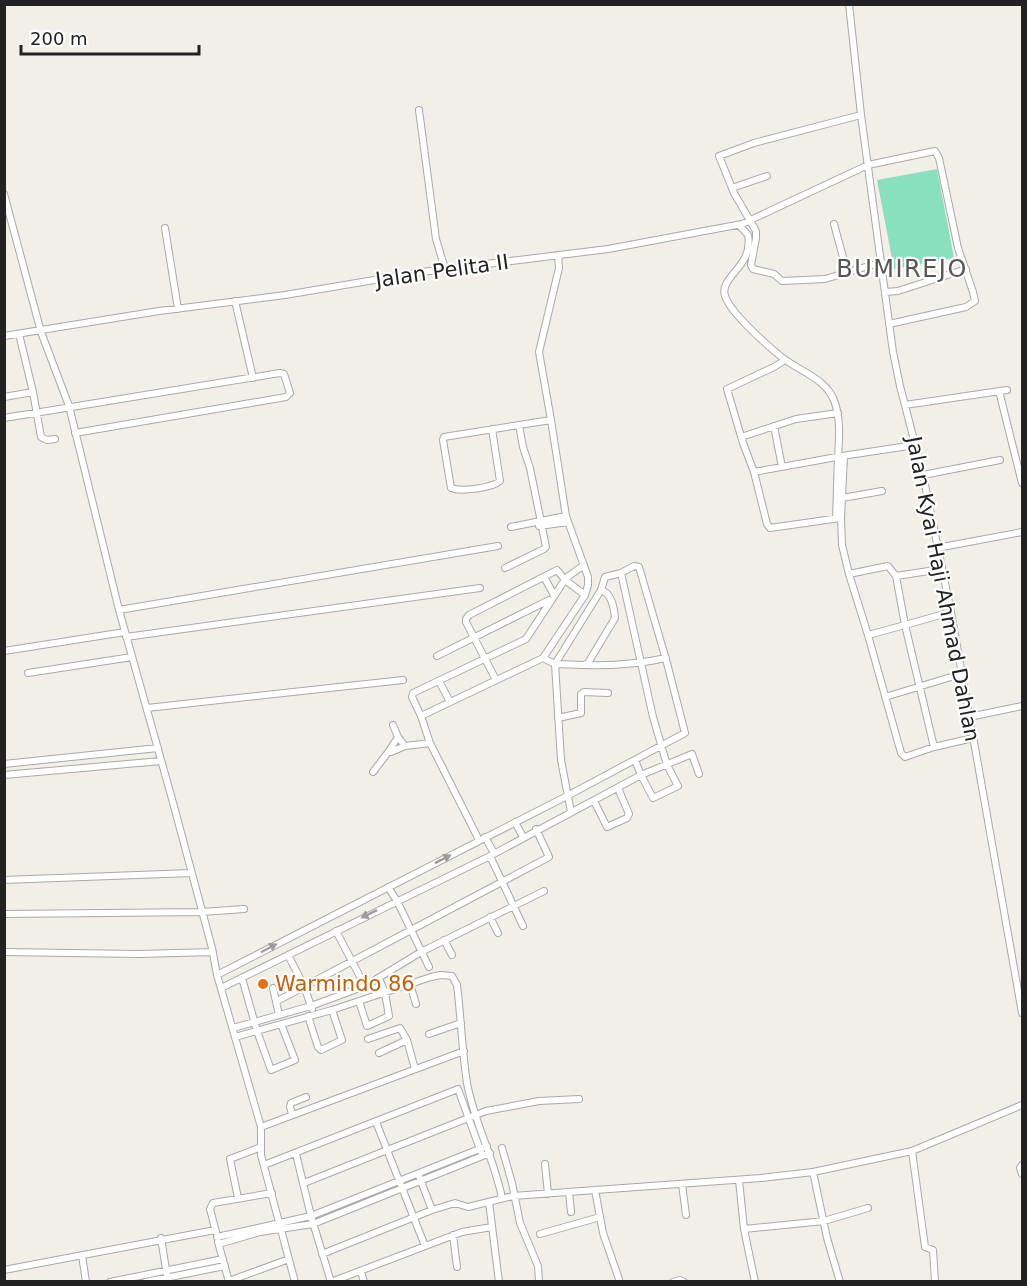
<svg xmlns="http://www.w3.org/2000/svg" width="1027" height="1286" font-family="'DejaVu Sans',sans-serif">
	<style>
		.pitch { fill: #88e0be }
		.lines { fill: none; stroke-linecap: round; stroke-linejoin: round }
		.minor-casing { stroke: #a9a9a9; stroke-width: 8 }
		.minor { stroke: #fff; stroke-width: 6 }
		.oneway { fill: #9c9c9c }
		.food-dot { fill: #e8710a; stroke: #fff; stroke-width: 2 }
		.labels { text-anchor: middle; stroke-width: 4.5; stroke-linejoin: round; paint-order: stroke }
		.street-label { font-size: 21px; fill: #222; stroke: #fff }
		.food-label { font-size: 21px; fill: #c56008; stroke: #fff; text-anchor: start }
		.quarter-label { font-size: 24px; letter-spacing: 1.5px; fill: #555; stroke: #fff }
	</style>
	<rect width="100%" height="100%" fill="#f2efe9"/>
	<path class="pitch" d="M 937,169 L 954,258 L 894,269 L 877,180 Z"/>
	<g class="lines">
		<g class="minor-casing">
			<path id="minor" d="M 849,4 L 861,115 L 893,352 L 900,386 L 923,475 L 951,612 L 1022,1013
				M 419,110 L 436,239 L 445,269
				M 861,115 L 754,143 L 719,156 L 734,193 L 756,231 L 756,238 L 751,265 L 753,269 L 774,274 L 782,281 L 825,279 L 882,262
				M 732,188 L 767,176
				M 4,194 L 41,332 L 69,406 L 119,610 L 172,799 L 212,948 L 217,975 L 261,1127 L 261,1155 L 295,1282
				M 834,224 L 847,272
				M 739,225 L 748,235 C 754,267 719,276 725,296 C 731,314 769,347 784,359 C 802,372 828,380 835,403 C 841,422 839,439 838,458 C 837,478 837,498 836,518
				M 165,228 L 178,309
				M 885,292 L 898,291 L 966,269
				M 235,301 L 253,378
				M 4,336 L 159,311 L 285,295 L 422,272 L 608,249 L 742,224 L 868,165 L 935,151 L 939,158 L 958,248 L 973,292 L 975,301 L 966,307 L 889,324
				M 785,360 L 774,367 L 727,389 L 743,443 L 754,472 L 767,524 L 770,528 L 840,518
				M 999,391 L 1022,483
				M 33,392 L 41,437 L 47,440 L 55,439
				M 4,397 L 33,392 L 19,334
				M 905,405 L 1007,390
				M 4,418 L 280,373 L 284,374 L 290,393 L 286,397 L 75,433
				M 551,420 L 566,516
				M 774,426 L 782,467
				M 492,429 L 500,481 C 492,488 461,492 451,488 L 443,440 L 444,437 L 519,425
				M 741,437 L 796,419 L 838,413
				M 844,456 L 841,518 L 842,545 L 849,574 L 868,635 L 901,753 L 905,757 L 934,747 L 973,738
				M 754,472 L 842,456 L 915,445
				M 923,475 L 1000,460
				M 842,498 L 882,491
				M 539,526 L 568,522
				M 511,527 L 566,516 L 588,577 L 588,585 L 585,595 L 543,658
				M 937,548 L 1022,532
				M 505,568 L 544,549 L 546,547 L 530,468 L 523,447 L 519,425 L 551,420 L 539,352 L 559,268 L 558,255
				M 942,569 L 896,576 L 905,625 L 951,612
				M 849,574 L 888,566 L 896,576
				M 544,577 L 554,595
				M 119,610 L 498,546
				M 868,635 L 905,625 L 934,747
				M 126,637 L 480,588
				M 4,651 L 125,632
				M 437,656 L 549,600
				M 586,665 C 613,666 639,664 666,658
				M 28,673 L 132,657
				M 496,680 L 466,622 L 466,619 L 469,615 L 557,570 L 565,580 L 585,595
				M 439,681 L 450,702
				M 885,697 L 961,674
				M 147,708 L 403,680
				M 421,716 L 412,697 L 413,693 L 526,639 L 566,578 L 584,565
				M 969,717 L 1022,706
				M 558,718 L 581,713 L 581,694 L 584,692 L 608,693
				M 393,725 L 398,737 L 405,746
				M 398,737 L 389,751 L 391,752 L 405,746 L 430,743
				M 635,760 L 641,775 L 692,754 L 699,774
				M 4,764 L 158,748
				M 373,772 L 389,751
				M 4,775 L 161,761
				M 594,801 L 607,827 L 627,818 L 629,814 L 618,788
				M 515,822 L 523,837
				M 485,837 L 494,853
				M 479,840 L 430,743 L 421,716 L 543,658 L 555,664 L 584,665 L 588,663 L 615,618 C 614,608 612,593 601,590
				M 490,856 L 523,926
				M 4,880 L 191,873
				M 388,887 L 397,901 L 429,967
				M 4,914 L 202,912 L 244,909
				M 490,917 L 498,933
				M 336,931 L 365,986 L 421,952 L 544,891
				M 444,940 L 452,955
				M 4,952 L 139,954 L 213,952
				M 288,955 L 304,986 L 312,1009
				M 217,975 L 567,796 L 685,733 L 667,663 L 639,567 L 634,566 L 621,573
				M 242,978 L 257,1031 L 271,1070 L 295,1060 L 281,1024
				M 410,984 L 416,1004
				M 221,988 L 490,856 L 641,775 L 653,798 L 676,787 L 678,786 L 667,765 L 653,717 L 621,573 L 605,577 L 601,590 L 555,664 L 561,760 L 571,812
				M 273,988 L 279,1015
				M 277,1001 L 549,857 L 536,829
				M 359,1001 L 367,1026 L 389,1016 L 385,993 L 379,978
				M 308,1016 L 318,1047 L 321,1050 L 342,1040 L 332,1010
				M 233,1028 L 311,1006 L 365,986
				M 429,1034 L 461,1023
				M 235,1037 L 332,1010 L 431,977 L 441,975 L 452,976 L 457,985 C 461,1017 462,1051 467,1083 C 474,1122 494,1158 502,1198
				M 368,1039 L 400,1028 L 407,1040 L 415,1069
				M 379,1053 L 407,1040
				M 292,1114 L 290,1107 L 291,1103 L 306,1097
				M 376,1122 L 425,1246
				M 261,1127 L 464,1051
				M 502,1148 L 512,1183 L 520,1223 L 538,1266 L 539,1282
				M 912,1151 L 925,1247 L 933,1250 L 935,1282
				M 296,1154 L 311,1216 L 331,1282
				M 545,1164 L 548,1194
				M 264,1165 L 458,1089 L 481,1152
				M 1022,1165 L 1020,1168 L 1022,1174
				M 813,1172 L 912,1151 L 1022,1105
				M 419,1176 L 432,1210
				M 739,1180 L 744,1229 L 755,1282
				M 304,1183 L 486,1111 L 539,1101 L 579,1099
				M 682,1184 L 686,1215
				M 595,1190 L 603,1233 L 620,1282
				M 569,1192 L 571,1212
				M 238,1198 L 230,1159 L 261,1147
				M 489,1202 L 499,1282
				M 744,1229 L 824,1221 L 868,1208
				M 216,1232 L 210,1209 L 213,1203 L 272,1193
				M 540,1234 L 600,1217
				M 453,1235 L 457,1267
				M 217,1237 L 311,1216 L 487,1146
				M 161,1238 L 168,1282
				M 218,1242 L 229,1282
				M 219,1244 L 260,1232 L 313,1224 L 490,1153
				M 322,1254 L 432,1210 L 455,1203 L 468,1207 L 513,1196 L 761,1178 L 813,1172 L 827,1238 L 840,1282
				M 82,1255 L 86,1282
				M 4,1270 L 215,1230
				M 361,1272 L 364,1282
				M 229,1281 L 289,1259
				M 110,1282 L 223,1259
				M 145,1282 L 225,1266
				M 331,1282 L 462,1232 L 492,1227
				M 673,1282 L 680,1280 L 684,1282"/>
		</g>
		<use href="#minor" class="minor"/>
	</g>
	<defs><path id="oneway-solid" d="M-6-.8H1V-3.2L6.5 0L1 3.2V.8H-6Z" transform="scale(1.5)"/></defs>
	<g class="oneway">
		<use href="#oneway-solid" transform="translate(443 859) rotate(-27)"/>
		<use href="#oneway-solid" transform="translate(369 914) rotate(154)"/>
		<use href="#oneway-solid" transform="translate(269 948) rotate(-28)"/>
	</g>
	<circle class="food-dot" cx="263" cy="984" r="6"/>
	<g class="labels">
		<g class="street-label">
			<text transform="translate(442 271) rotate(-8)" y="7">Jalan Pelita II</text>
			<text transform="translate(943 589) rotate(79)" y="7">Jalan Kyai Haji Ahmad Dahlan</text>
		</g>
		<g class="food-label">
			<text x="275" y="991">Warmindo 86</text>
		</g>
		<g class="quarter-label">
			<text x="902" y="277">BUMIREJO</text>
		</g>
	</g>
	<rect width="1027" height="1286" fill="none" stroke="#222222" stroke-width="12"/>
	<path d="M21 45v9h178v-9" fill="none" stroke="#222222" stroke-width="3"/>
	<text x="30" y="45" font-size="18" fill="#222222" stroke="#ffffff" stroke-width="4.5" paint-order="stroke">200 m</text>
</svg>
